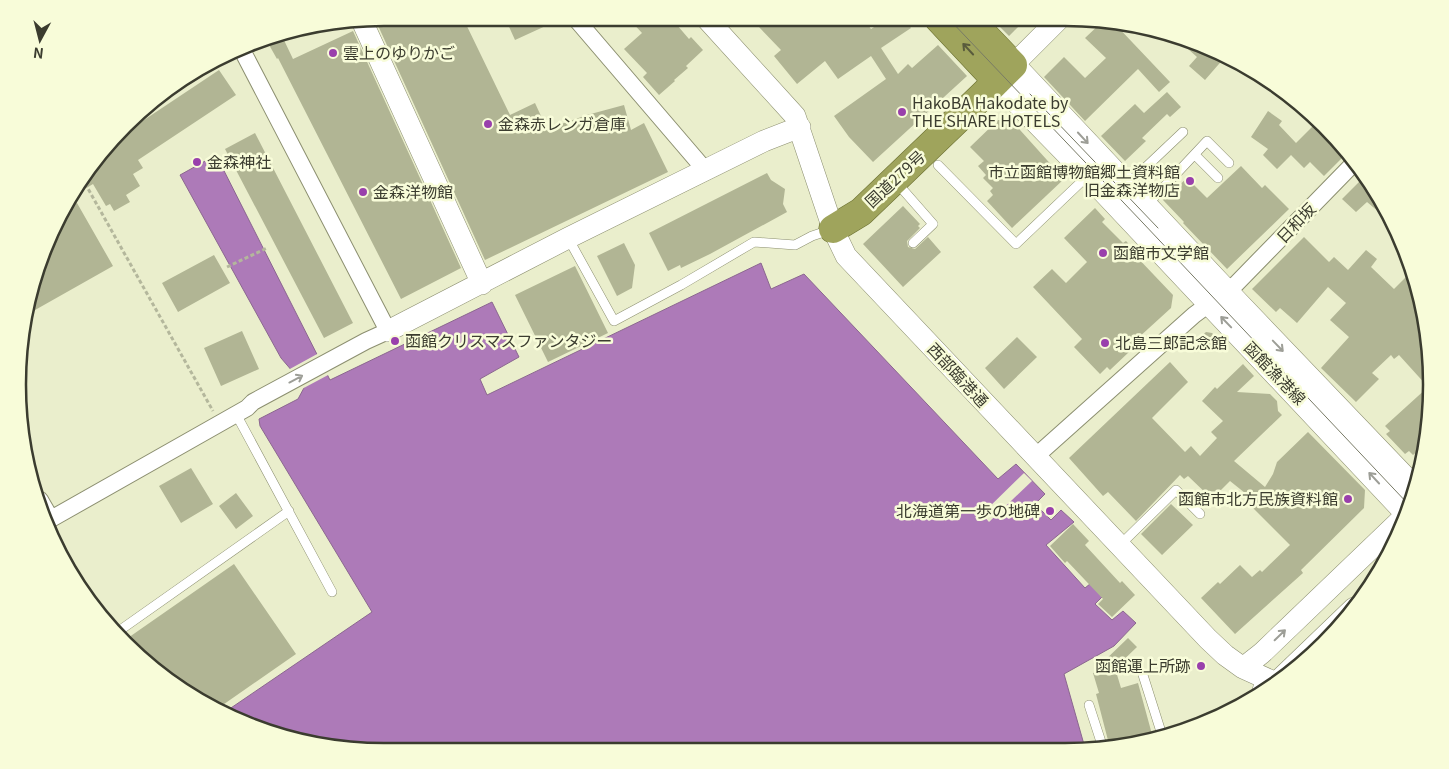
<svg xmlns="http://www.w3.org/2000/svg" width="1449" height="769" font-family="Georgia,'Noto Sans JP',serif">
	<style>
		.water { fill: #ad7ab8; stroke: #8b678f }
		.pier { fill: #eaeecc }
		.building { fill: #b1b594 }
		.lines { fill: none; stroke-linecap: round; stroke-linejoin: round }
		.service-casing { stroke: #8c8f70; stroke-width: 10 }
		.minor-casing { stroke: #8c8f70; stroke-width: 18 }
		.tertiary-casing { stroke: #8c8f70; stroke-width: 22 }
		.secondary-casing { stroke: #8c8f70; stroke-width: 25 }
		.trunk-casing { stroke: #6c7132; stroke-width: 29 }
		.path { stroke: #b4b79c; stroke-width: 3; stroke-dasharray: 4 2.5; stroke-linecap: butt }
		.service { stroke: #fff; stroke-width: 9 }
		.minor { stroke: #fff; stroke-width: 16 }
		.tertiary { stroke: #fff; stroke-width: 21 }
		.secondary { stroke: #fff; stroke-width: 24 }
		.trunk { stroke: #9fa45c; stroke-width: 28 }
		.tram { stroke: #787a66; stroke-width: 1 }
		.oneway { stroke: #595b3c }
		.oneway2 { stroke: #9d9e97 }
		.poi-dot { fill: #9940ac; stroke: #f8fcd9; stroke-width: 2 }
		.labels { text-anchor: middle; stroke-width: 5; stroke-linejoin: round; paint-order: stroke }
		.poi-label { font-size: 16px; fill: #3b3c2f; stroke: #f8fcd9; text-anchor: start }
		.street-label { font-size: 16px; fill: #3b3c2f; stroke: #f8fcd9 }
		.rim { fill: none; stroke: #3b3c2f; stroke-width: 2.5 }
	</style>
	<rect width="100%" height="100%" fill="#eaeecc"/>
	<path class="water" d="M 216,155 L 330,380 L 492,302 L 519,357 L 480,379 L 487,395 L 761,263 L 771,289 L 804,274 L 998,479 L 1016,464 L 1045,494 L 1035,504 L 1051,520 L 1061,510 L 1074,522 L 1046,545 L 1085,588 L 1096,579 L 1108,591 L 1095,604 L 1112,620 L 1123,611 L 1136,623 L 1114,646 L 1064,674 L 1085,748 L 361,751 L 289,739 L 225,712 L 372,612 L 260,426 L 259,419 L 298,399 L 305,386 L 281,358 L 180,175 Z"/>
	<path class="pier" d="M 319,353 L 330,374 L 300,390 L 302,386 L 288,370 Z
		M 1024,473 L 1032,481 L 989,522 L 982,514 Z"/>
	<path class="building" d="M 384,18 L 463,18 L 510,115 L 535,103 L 547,129 L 587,115 L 624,105 L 631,130 L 644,123 L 668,172 L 485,260 L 375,19 Z
		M 505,18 L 563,18 L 515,40 Z
		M 628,18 L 671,18 L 689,39 L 691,37 L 703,50 L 686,66 L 688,68 L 674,80 L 675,81 L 659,95 L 643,77 L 647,73 L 624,49 L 642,33 Z
		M 753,18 L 863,18 L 871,29 L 888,18 L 904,18 L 911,28 L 881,48 L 898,74 L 908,64 L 912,68 L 938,45 L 967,76 L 873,162 L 849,137 L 834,116 L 886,79 L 871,56 L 838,79 L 825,61 L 797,84 L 774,56 L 781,50 L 759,27 L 760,26 Z
		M 991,18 L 1027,18 L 1009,36 Z
		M 1103,21 L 1114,23 L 1170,82 L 1159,92 L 1138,69 L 1085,121 L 1044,77 L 1064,57 L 1085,78 L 1106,58 L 1085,38 Z
		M 353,31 L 461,268 L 401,299 L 278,58 L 277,59 L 268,43 L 282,36 L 293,59 Z
		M 1179,38 L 1208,50 L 1225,57 L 1205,80 L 1189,66 L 1197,57 L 1178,40 Z
		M 219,70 L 236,95 L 138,160 L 143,168 L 133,174 L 140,186 L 126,195 L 130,202 L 114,211 L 110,204 L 106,206 L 93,184 L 73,196 L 113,266 L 28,314 L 30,290 L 79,181 L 123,134 Z
		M 1167,92 L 1181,107 L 1170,117 L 1167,114 L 1142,138 L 1146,141 L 1125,161 L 1101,136 L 1135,104 L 1144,113 Z
		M 1268,111 L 1282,121 L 1279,125 L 1296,143 L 1318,121 L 1348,152 L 1324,176 L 1310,162 L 1304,168 L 1291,155 L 1277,169 L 1263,155 L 1268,149 L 1251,137 Z
		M 998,120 L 1012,121 L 1064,179 L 1012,228 L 987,201 L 993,195 L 990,191 L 993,188 L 983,178 L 986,175 L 978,166 L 984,161 L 970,147 Z
		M 255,133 L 353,323 L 324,338 L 225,149 Z
		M 1241,166 L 1262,188 L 1265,185 L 1289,209 L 1227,269 L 1183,223 L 1184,222 L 1163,200 L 1187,178 L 1207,198 Z
		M 767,173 L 771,180 L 785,189 L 783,204 L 787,212 L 710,254 L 681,268 L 680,265 L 668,271 L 649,233 Z
		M 1365,176 L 1393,220 L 1391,222 L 1367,202 L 1356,212 L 1342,199 Z
		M 903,206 L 920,224 L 918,226 L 920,228 L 907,241 L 908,247 L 915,249 L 928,237 L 941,252 L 903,287 L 863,244 Z
		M 1095,208 L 1105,219 L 1102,222 L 1123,243 L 1126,241 L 1136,252 L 1134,254 L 1173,295 L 1171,308 L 1126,349 L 1129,352 L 1110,370 L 1107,367 L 1100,374 L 1074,347 L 1082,339 L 1033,287 L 1052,269 L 1066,283 L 1087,262 L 1064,238 Z
		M 1304,237 L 1329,262 L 1334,257 L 1348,270 L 1366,250 L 1377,259 L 1371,267 L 1394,289 L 1412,271 L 1419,289 L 1431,360 L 1428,432 L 1426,444 L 1413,455 L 1409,451 L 1405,454 L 1386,434 L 1390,431 L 1385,426 L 1428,387 L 1399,355 L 1394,359 L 1391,355 L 1372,373 L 1379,379 L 1356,402 L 1321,368 L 1349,337 L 1330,320 L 1346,303 L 1328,287 L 1297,323 L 1280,308 L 1276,312 L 1252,289 Z
		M 624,243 L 635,265 L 632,288 L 617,296 L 597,256 Z
		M 214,255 L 230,283 L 178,312 L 162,283 Z
		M 575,266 L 608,333 L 548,362 L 515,295 Z
		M 242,331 L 259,369 L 221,386 L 204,348 Z
		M 1206,332 L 1212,333 L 1219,340 L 1207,351 L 1197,340 Z
		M 1017,337 L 1037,357 L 1004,389 L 985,368 Z
		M 1170,362 L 1188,382 L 1152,418 L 1185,452 L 1191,446 L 1200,456 L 1217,438 L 1211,432 L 1223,421 L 1202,401 L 1215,387 L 1217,389 L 1243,364 L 1254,376 L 1237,392 L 1270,394 L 1277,401 L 1278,411 L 1282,415 L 1234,461 L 1265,487 L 1273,474 L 1277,462 L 1308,432 L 1365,490 L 1364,508 L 1301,570 L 1303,573 L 1235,634 L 1201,598 L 1218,582 L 1220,584 L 1240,565 L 1252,577 L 1260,570 L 1262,572 L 1290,545 L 1251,506 L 1255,501 L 1230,481 L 1212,499 L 1188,476 L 1184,479 L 1180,475 L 1136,521 L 1108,492 L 1103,496 L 1069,458 Z
		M 191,468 L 213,504 L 181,523 L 159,486 Z
		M 236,493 L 253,516 L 236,529 L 219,506 Z
		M 1171,504 L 1193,525 L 1162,555 L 1141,534 Z
		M 1073,524 L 1089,541 L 1085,545 L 1120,583 L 1122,581 L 1135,595 L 1112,617 L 1098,604 L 1103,599 L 1067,561 L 1065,563 L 1050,546 Z
		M 234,564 L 296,654 L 217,709 L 201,702 L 125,640 Z
		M 1128,638 L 1137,647 L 1115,668 L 1121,688 L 1138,683 L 1153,738 L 1110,748 L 1096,694 L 1099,693 L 1093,673 L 1106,670 L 1101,664 Z"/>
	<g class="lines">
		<g class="service-casing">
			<path id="service" d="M 1195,155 L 1218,178
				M 938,165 L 1016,244 L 1080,183
				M 897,183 L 933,224 L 913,243
				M 1127,185 L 1183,132
				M 1146,206 L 1207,141 L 1229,163
				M 568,238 L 614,321 L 681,285 L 754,242 L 795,245 L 812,236 L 830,230
				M 236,414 L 332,592
				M 1120,545 L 1176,490 L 1200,514
				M 116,633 L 289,511
				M 1143,675 L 1162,735
				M 1255,697 L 1261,676
				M 1089,705 L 1103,748"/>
		</g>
		<g class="minor-casing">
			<path id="minor" d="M 575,18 L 706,171
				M 1035,457 L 1194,315 L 1236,284 L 1356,161
				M 40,500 L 51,519
				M 45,524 L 51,519 L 247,408 L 253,402 L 366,341 L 388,331 L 242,50"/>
		</g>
		<g class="tertiary-casing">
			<path id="tertiary" d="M 706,18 L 795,116 L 833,229 L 846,256 L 1208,639 L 1225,655 L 1243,668 L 1276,683
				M 362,21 L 482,284
				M 1013,65 L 1060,18
				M 388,331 L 568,238 L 764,141 L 800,127
				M 1243,668 L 1262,653 L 1407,514
				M 1278,681 L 1354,608"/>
		</g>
		<g class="secondary-casing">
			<path id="secondary" d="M 1013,65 L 1237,303 L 1415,489
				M 997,81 L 1090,176 L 1407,513"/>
		</g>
		<g class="trunk-casing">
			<path id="trunk" d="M 938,18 L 997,81
				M 833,229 L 861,212 L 984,94 L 1013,65 L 968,18"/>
		</g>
		<path class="path" d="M 82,178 L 213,411
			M 227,267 L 267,248"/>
		<use href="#service" class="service"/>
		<use href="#minor" class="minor"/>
		<use href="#tertiary" class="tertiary"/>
		<use href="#secondary" class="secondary"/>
		<use href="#trunk" class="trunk"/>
		<path class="tram" d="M 948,18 L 1143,223 L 1410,506
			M 1030,94 L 1158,228"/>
	</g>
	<defs><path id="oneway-shaft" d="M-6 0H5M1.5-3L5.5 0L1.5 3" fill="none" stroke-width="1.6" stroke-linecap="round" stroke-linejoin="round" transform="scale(1.25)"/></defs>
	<use class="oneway" href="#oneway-shaft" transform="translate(968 49) rotate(-133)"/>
	<g class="oneway2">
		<use href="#oneway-shaft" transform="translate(1083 138) rotate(47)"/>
		<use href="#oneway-shaft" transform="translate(1226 322) rotate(-134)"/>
		<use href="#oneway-shaft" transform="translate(1278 346) rotate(46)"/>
		<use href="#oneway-shaft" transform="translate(296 379) rotate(-28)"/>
		<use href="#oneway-shaft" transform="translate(1374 478) rotate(-133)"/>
		<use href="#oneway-shaft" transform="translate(1280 635) rotate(-44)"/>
	</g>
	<g class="poi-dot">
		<circle cx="333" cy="53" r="5"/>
		<circle cx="902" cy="112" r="5"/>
		<circle cx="488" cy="124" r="5"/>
		<circle cx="197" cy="162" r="5"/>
		<circle cx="1190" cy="181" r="5"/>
		<circle cx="363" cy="192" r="5"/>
		<circle cx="1103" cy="253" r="5"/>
		<circle cx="395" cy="341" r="5"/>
		<circle cx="1105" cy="343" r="5"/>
		<circle cx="1348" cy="499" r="5"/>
		<circle cx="1050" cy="511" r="5"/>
		<circle cx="1201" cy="666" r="5"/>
	</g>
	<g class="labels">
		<g class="poi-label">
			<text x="343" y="59">雲上のゆりかご</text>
			<text x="912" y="109">HakoBA Hakodate by<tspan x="912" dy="18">THE SHARE HOTELS</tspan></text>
			<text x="498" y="130">金森赤レンガ倉庫</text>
			<text x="207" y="168">金森神社</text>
			<text x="1180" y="178" text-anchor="end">市立函館博物館郷土資料館<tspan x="1180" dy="18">旧金森洋物店</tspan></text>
			<text x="373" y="198">金森洋物館</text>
			<text x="1113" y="259">函館市文学館</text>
			<text x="405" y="347">函館クリスマスファンタジー</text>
			<text x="1115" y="349">北島三郎記念館</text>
			<text x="1338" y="505" text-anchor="end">函館市北方民族資料館</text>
			<text x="1040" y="517" text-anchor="end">北海道第一歩の地碑</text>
			<text x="1191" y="672" text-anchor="end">函館運上所跡</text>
		</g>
		<g class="street-label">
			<text transform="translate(895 179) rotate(-43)" y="6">国道279号</text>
			<text transform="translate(1296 223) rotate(-46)" y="6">日和坂</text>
			<text transform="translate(1275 373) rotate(46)" y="6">函館漁港線</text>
			<text transform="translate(958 375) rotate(47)" y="6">西部臨港通</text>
		</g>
	</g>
	<path d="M0 0H1449V769H0ZM384 26H1065A358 358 0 0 1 1423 384V385A358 358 0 0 1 1065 743H384A358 358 0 0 1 26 385V384A358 358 0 0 1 384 26Z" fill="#f8fcd9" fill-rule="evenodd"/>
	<path class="rim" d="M384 26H1065A358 358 0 0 1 1423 384V385A358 358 0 0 1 1065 743H384A358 358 0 0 1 26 385V384A358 358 0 0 1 384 26Z"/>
	<g transform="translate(40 40) rotate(187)" stroke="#f8fcd9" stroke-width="4" paint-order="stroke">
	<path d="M0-4L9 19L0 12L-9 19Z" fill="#3b3c2f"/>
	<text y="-8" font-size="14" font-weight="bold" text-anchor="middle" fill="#3b3c2f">N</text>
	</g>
</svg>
